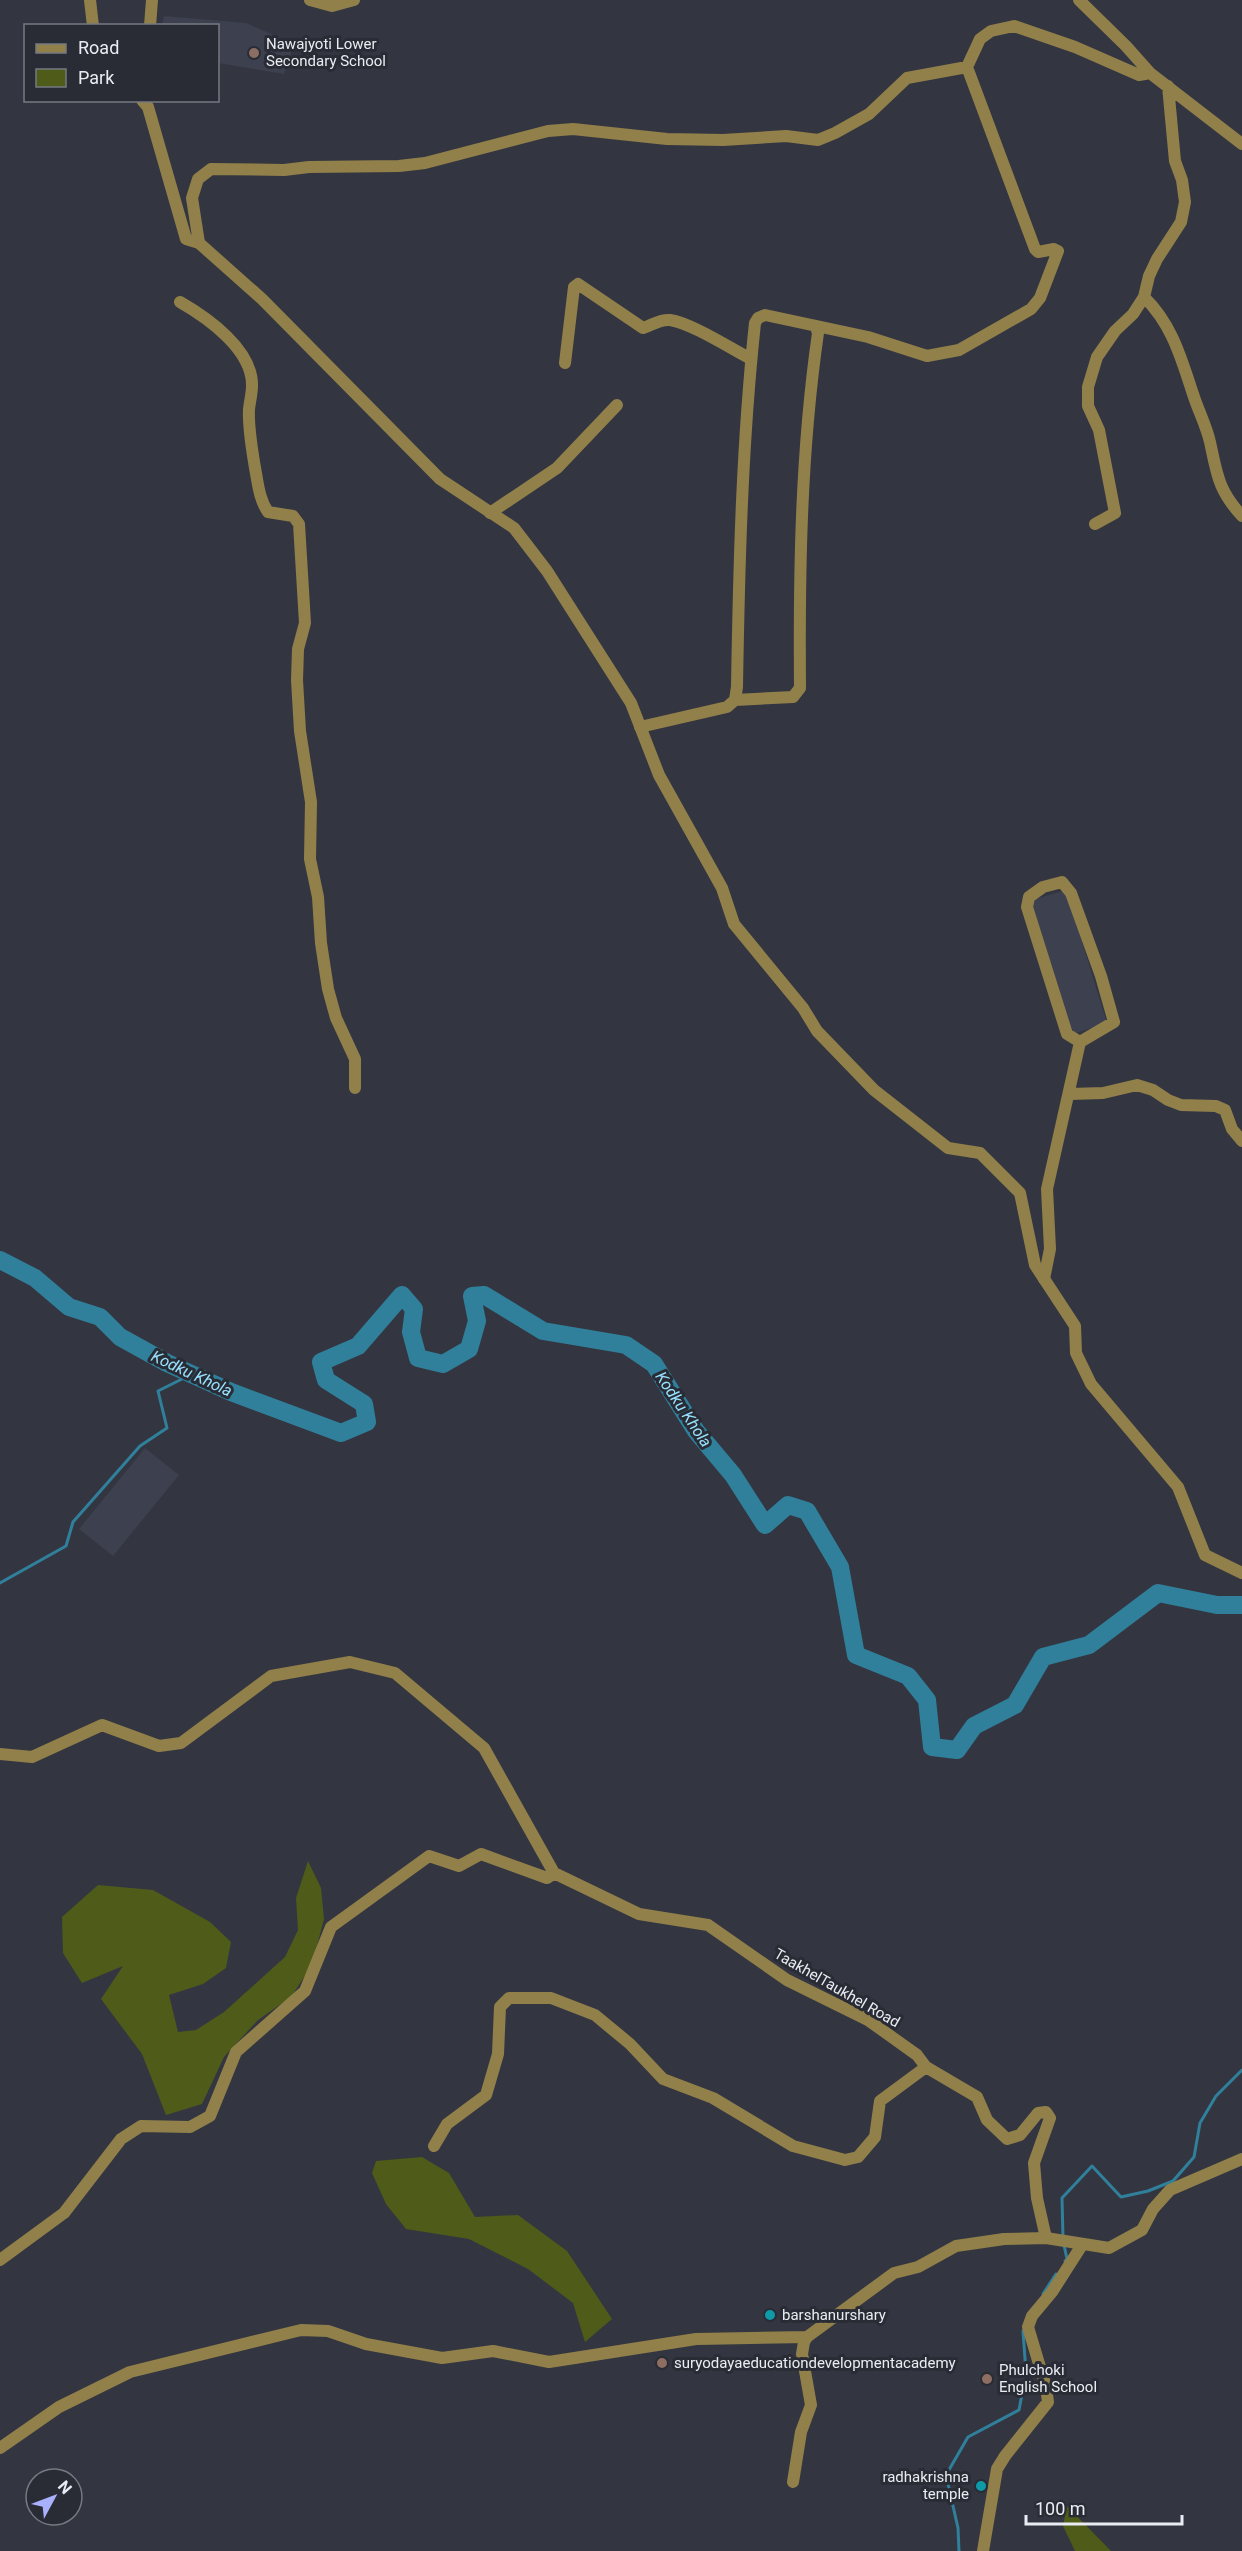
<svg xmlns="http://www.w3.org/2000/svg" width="1242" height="2551" font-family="Roboto,sans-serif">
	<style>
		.built { fill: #3c404f }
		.green { fill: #4e5b19 }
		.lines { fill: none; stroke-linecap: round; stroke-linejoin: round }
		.stream { stroke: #30809c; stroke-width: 3 }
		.river { stroke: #30809c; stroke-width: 18 }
		.minor { stroke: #92804a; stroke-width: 12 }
		.tertiary { stroke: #92804a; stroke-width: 12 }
		.education-dot { fill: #8d6e63; stroke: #292c35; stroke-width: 2 }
		.culture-dot { fill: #0f9aa8; stroke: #292c35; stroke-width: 2 }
		.labels { text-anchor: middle; stroke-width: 6; stroke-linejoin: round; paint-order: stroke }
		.poi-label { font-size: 15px; fill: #eaecf3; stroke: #292c35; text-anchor: start }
		.street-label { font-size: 15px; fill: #eaecf3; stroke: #292c35 }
		.water-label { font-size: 16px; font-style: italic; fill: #97e1fe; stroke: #292c35 }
	</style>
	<rect width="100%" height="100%" fill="#333640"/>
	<path class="built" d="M 164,16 L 246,23 L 294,44 L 284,74 L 218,63 L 218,26 L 162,25 Z
		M 1066,890 L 1107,1023 L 1070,1035 L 1029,901 Z
		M 145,1448 L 179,1475 L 113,1556 L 79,1529 Z"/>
	<path class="green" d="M 308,1861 L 321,1888 L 324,1919 L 312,1965 L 291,1997 L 258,2020 L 224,2057 L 202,2104 L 166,2115 L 142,2054 L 101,1999 L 123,1966 L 82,1983 L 63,1953 L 62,1917 L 98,1885 L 153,1890 L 210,1922 L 231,1942 L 226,1968 L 203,1984 L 169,1995 L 178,2032 L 196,2030 L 224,2012 L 285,1957 L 298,1930 L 296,1898 Z
		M 422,2157 L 449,2173 L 475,2217 L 518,2215 L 567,2251 L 612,2319 L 585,2342 L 573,2303 L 528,2269 L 469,2239 L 406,2229 L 386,2204 L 372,2173 L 376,2161 Z
		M 1067,2506 L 1111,2551 L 1075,2551 L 1063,2526 Z"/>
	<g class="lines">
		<path class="stream" d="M 0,1583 L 66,1546 L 73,1522 L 140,1446 L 167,1428 L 158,1391 L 192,1374
			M 1063,2238 L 1062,2198 L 1092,2166 L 1121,2197 L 1148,2191 L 1173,2181 L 1194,2157 L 1200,2123 L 1216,2096 L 1242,2070
			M 1064,2245 L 1067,2259 L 1065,2261
			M 1043,2294 L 1056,2274
			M 959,2551 L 958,2528 L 946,2475 L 968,2437 L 1019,2410 L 1026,2373 L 1023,2331"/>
		<path class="river" d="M 0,1260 L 35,1278 L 69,1307 L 100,1317 L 120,1337 L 167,1363 L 231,1392 L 341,1433 L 367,1422 L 364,1404 L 326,1380 L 321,1362 L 358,1346 L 402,1295 L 414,1309 L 411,1332 L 418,1358 L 443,1364 L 469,1349 L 477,1321 L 472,1296 L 484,1295 L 543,1331 L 626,1345 L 654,1364 L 696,1431 L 733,1475 L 765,1525 L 788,1505 L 807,1511 L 840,1567 L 856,1655 L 908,1676 L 927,1700 L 932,1747 L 957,1750 L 974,1726 L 1015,1705 L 1043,1657 L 1089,1645 L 1158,1593 L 1217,1605 L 1242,1605"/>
		<path class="minor" d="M 310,0 L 332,6 L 354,0
			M 1079,0 L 1126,46 L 1150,73 L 1242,144
			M 150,26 L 152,0
			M 1168,86 L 1175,161 L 1182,180 L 1185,202 L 1181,222 L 1157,259 L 1149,276 L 1144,297 C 1172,324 1181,358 1193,394 C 1198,410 1206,425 1210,442 C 1217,474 1218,490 1242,516
			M 199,243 L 192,198 L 198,179 L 211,169 L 284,170 L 309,167 L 399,166 L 425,163 L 548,131 L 573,129 L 667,139 L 723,140 L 786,136 L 818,140 L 835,133 L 869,114 L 907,78 L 967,67 L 980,39 L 991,31 L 1014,26 L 1075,47 L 1139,75 L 1150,73
			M 180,302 C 208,318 253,350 252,386 C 252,393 250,401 249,409 C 248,428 252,449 255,468 C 258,483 259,499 268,512 L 293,516 L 299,524 L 305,623 L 298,649 L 297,680 L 300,731 L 311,802 L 310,859 L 318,897 L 321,943 L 328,989 L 336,1018 L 355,1059 L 355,1088
			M 565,363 L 574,287 L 578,284 L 643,328 C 652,325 660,319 670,320 C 691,323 730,348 751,359
			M 490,513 L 557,468 L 617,405
			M 1095,524 L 1115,513 L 1099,430 L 1088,406 L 1088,387 L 1097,357 L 1115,331 L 1133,314 L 1144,297
			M 735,700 L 793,697 L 800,688 C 799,569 801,451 818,333 L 816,327
			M 640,727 L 727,707 L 735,700 L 737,687 C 739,565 742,444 755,323 L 758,318 L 765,315 L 868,337 L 927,356 L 959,350 L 1031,309 L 1040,298 L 1058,251 L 1054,249 L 1038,252 L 1035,249 L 967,67
			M 1070,1094 L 1103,1093 L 1137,1085 L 1153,1090 L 1168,1100 L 1181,1105 L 1216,1106 L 1225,1110 L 1232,1129 L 1242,1141
			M 1044,1279 L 1050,1249 L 1047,1189 L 1080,1042 L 1114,1022 L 1101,976 L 1071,893 L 1062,882 L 1043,887 L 1029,897 L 1027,907 L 1067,1034 L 1080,1042
			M 0,1754 L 32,1757 L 102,1725 L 159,1746 L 181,1743 L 271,1676 L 350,1662 L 395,1673 L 484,1748 L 554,1873 L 639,1914 L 708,1925 L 787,1980 L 868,2020 L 917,2055 L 926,2067 L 977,2097 L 987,2120 L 1007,2139 L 1020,2135 L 1038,2113 L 1046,2112 L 1050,2118 L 1034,2163 L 1037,2198 L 1046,2238
			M 434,2146 L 447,2124 L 486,2095 L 498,2054 L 500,2007 L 509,1998 L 551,1998 L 595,2015 L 630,2044 L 663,2079 L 713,2098 L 793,2146 L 845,2160 L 858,2157 L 875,2137 L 880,2101 L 926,2067
			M 0,2260 L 64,2213 L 121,2139 L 141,2126 L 190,2127 L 210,2116 L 236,2052 L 305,1991 L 331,1927 L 429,1856 L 459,1866 L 481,1854 L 547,1878 L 554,1873
			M 793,2482 L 801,2432 L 811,2405 L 802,2354 L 804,2342 L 807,2337
			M 983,2551 L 997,2469 L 1005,2456 L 1048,2402 L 1046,2387 L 1028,2327 L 1032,2316 L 1052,2292 L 1082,2245"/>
		<path class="tertiary" d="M 90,0 L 93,26
			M 142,100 L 148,107 L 186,239 L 199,243 L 262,299 L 440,479 L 514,528 L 547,571 L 631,703 L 659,775 L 722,888 L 734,924 L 803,1008 L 817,1031 L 874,1090 L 948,1148 L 980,1153 L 1020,1193 L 1035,1265 L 1075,1326 L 1076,1353 L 1091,1384 L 1178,1487 L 1205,1555 L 1242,1573
			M 0,2448 L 59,2407 L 130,2372 L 301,2330 L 328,2331 L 366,2344 L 442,2358 L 493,2351 L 549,2362 L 696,2339 L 807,2337 L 894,2273 L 918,2267 L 956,2246 L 1004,2239 L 1046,2238 L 1109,2248 L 1142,2230 L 1153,2209 L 1170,2190 L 1242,2159"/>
	</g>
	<g class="education-dot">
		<circle cx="254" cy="53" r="6"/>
		<circle cx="662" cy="2363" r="6"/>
		<circle cx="987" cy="2379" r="6"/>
	</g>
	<g class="culture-dot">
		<circle cx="770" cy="2315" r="6"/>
		<circle cx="981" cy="2486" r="6"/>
	</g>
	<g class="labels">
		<g class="poi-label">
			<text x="266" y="49">Nawajyoti Lower<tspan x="266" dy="17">Secondary School</tspan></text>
			<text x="782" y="2320">barshanurshary</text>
			<text x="674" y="2368">suryodayaeducationdevelopmentacademy</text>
			<text x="999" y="2375">Phulchoki<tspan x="999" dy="17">English School</tspan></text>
			<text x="969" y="2482" text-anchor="end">radhakrishna<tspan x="969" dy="17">temple</tspan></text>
		</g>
		<g class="street-label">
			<text transform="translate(837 1988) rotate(30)" y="5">TaakhelTaukhel Road</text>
		</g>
		<g class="water-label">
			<text transform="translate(192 1373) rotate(25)" y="6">Kodku Khola</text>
			<text transform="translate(684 1409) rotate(56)" y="6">Kodku Khola</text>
		</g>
	</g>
	<rect x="24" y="24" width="195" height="78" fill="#292c35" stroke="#767981" stroke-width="1.5"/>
	<rect x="36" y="44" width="30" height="9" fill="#92804a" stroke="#767981" stroke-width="1.5"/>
	<text x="78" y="54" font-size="18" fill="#eaecf3">Road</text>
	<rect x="36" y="69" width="30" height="18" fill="#4e5b19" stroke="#767981" stroke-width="1.5"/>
	<text x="78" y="84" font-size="18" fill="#eaecf3">Park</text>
	<g transform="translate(54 2497) rotate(49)"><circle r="28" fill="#292c35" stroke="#767981" stroke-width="1.5"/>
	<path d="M0-4.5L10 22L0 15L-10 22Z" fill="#a9b0fc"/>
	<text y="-9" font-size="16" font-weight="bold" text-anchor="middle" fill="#eaecf3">N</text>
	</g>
	<path d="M1026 2515v9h156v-9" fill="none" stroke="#eaecf3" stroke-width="3"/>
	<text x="1035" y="2515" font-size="18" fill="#eaecf3" stroke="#292c35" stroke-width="4.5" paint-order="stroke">100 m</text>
</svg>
